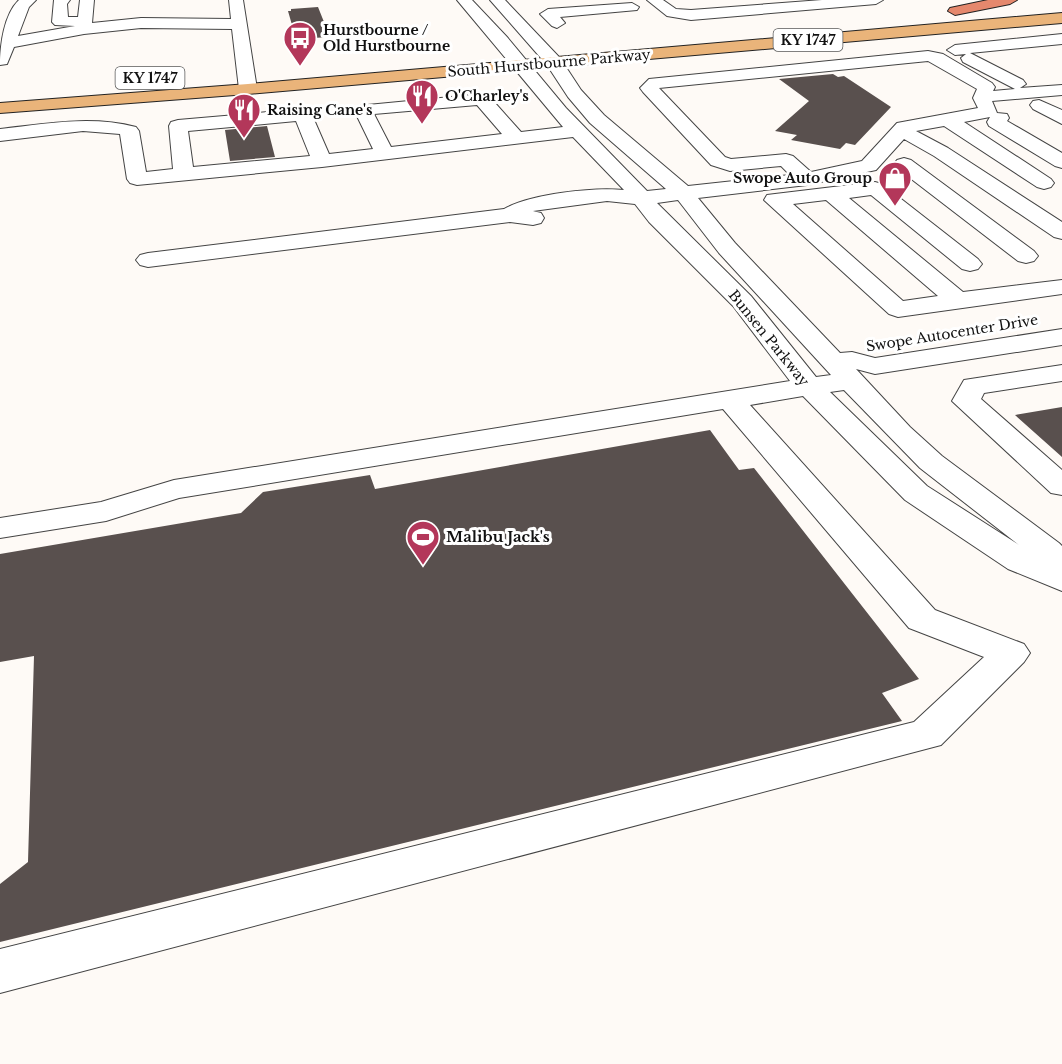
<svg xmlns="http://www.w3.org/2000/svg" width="1062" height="1064" font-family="'Libre Baskerville',serif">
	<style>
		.building { fill: #59504e }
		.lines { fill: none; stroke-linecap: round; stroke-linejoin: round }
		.minor-casing { stroke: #444; stroke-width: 2 }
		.major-casing { stroke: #222; stroke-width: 2 }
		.highway-casing { stroke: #222; stroke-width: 2 }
		.minor { fill: #fff; fill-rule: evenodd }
		.major { fill: #eab47a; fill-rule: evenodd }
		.highway { fill: #e5886d; fill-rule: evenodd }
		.labels { text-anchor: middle; stroke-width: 6; stroke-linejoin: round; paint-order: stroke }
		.far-poi-label { font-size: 14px; font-weight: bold; fill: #111; stroke: #fff; text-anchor: start }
		.shield { fill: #fff; stroke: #585858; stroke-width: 1.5 }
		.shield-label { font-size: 14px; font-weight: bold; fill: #111 }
		.far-street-label { font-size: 14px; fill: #111; stroke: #fff }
		.poi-label { font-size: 15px; font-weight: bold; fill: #111; stroke: #fff; text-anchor: start }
	</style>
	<rect width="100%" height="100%" fill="#fefaf6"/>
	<path class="building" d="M 318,7 L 330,37 L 296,39 L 288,11 L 291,11 L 291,9 Z
		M 833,74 L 838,77 L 844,76 L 891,107 L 855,145 L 846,143 L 840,149 L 791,140 L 797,135 L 775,131 L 809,101 L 779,79 Z
		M 267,126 L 275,157 L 230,161 L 225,130 Z
		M 1062,407 L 1062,457 L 1015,415 Z
		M 710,430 L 739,470 L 754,468 L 919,679 L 882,693 L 902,721 L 0,942 L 0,884 L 28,862 L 34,656 L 0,662 L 0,554 L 241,513 L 263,492 L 370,475 L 375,489 Z"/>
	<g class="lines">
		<g class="minor-casing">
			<path id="minor" d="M 19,0 L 36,0 L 29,7 L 18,36 L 75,26 L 55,25 L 52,22 L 54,0 L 70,0 L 67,4 L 68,17 L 78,17 L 80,0 L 94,0 L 92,23 L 141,18 L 231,19 L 229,0 L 243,0 L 257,89 L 254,93 L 242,93 L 239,89 L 232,29 L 141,28 L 84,34 L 14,47 L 7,64 L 0,65 C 0,45 4,14 19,0 Z
				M 457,0 L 472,0 L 507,37 L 566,108 L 647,191 L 666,189 L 590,123 L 568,97 L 547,65 L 490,0 L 505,0 L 560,58 L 581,90 L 604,115 L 688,186 L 790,175 L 781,166 L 730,171 L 711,165 L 643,92 L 640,88 L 649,79 L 928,51 L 943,54 L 992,83 L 995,87 L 993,91 L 1015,89 L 963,62 L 961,58 L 966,54 L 955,55 L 947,50 L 955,45 L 1062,34 L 1062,44 L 970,53 L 1023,80 L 1026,84 L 1020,88 L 1062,85 L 1062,95 L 992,101 L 997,113 L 1007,114 L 1009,118 L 1007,121 L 1062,153 L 1062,168 L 1055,166 L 989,126 L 987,122 L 990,117 L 964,122 L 1051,179 L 1054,183 L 1051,187 L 1044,189 L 1037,187 L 944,126 L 916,131 L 948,148 L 1062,222 L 1062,239 L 1054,237 L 934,156 L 904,139 L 876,170 L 807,185 L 698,198 L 735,243 L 840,353 L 852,352 L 875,358 L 1062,329 L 1062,345 L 875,374 L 856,369 L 910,427 L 942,456 L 1059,543 L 1062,546 L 1062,591 L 1008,569 L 905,500 L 803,396 L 750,405 L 935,610 L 1024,644 L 1030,653 L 1024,662 L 941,745 L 0,993 L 0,949 L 914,722 L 984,657 L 909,628 L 723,409 L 179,498 L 106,521 L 0,538 L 0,518 L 101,502 L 174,480 L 790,381 L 733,306 L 649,222 L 635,204 L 607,201 L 533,211 L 541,213 L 544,218 L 541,223 L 533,225 L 510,222 L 148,267 L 140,265 L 136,260 L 140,255 L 148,253 L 504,209 C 531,194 593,187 624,190 L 573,137 L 322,167 L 137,185 L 130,183 L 127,179 L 120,134 L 83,131 L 0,141 L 0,129 C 46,124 90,115 136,127 L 139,131 L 146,172 L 173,169 L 169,126 L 171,122 L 178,120 L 303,109 L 310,111 L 312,115 L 329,154 L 373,149 L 354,110 L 357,106 L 482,94 L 488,95 L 521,132 L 563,127 ZM 928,61 L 977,89 L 973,98 L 978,108 L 897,123 L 862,161 L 811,172 L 793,156 L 786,154 L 731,159 L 725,157 L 659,88 ZM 477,105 L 502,134 L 391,147 L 374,114 ZM 296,121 L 310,156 L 193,167 L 188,131 ZM 678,200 L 719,253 L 831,375 L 816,377 L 751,296 L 657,203 ZM 844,390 L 920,468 L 1019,545 L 927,486 L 830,392 Z
				M 647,0 L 663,0 L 676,9 L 691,10 L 822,0 L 883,0 L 876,4 L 691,20 L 667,16 Z
				M 632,3 L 639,7 L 637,10 L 560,17 L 565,23 L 557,28 L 552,26 L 540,14 L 548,9 Z
				M 1039,100 L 1062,110 L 1062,124 L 1033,109 L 1030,105 L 1033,101 Z
				M 904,158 L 911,160 L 1034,251 L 1038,256 L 1034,261 L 1026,263 L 1018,261 L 897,168 L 894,164 L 897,160 Z
				M 875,182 L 882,184 L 978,259 L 982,264 L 978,269 L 970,271 L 962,269 L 871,195 L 849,198 L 963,292 L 1062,280 L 1062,294 L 898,317 L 889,314 L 764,200 L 767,195 L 775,194 ZM 826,200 L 938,296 L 903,301 L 793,204 Z
				M 1062,365 L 1062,381 L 984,393 L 981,399 L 1062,470 L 1062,495 L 1051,493 L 952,401 L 964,380 Z"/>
		</g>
		<g class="major-casing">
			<path id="major" d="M 1062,13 L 1062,23 L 248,94 L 0,113 L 0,103 L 248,84 Z"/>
		</g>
		<g class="highway-casing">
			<path id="highway" d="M 988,0 L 1017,0 L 1010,4 L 955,15 L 948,11 L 950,8 Z"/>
		</g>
		<use href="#minor" class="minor"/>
		<use href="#major" class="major"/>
		<use href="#highway" class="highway"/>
	</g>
	<defs>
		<g id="bus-pin" transform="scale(1.725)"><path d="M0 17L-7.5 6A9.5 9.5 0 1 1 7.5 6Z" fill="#b3375a" stroke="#fff"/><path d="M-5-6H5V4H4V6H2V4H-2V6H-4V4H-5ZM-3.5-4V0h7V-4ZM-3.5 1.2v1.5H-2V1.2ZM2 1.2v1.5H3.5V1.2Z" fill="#fff"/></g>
		<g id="restaurant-pin" transform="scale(1.725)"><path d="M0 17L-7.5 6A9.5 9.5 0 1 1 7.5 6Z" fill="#b3375a" stroke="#fff"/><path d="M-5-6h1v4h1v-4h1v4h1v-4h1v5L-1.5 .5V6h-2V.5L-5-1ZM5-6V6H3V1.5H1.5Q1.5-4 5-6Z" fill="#fff"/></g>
		<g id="shop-pin" transform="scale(1.725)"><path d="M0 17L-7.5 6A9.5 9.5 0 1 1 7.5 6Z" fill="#b3375a" stroke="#fff"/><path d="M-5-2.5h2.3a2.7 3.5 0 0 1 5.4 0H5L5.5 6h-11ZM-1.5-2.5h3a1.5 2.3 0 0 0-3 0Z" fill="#fff"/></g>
		<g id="stadium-pin" transform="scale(1.725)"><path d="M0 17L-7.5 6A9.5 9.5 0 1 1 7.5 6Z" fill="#b3375a" stroke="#fff"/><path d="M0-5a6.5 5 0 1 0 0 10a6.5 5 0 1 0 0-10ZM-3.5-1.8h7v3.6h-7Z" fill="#fff"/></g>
	</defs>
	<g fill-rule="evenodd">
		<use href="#bus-pin" x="300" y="38"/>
		<use href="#restaurant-pin" x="422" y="96"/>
		<use href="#restaurant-pin" x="244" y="110"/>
		<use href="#shop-pin" x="895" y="178"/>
		<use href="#stadium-pin" x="423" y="537"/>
	</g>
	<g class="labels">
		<g class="far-poi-label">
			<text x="323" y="35">Hurstbourne /<tspan x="323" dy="16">Old Hurstbourne</tspan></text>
			<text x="445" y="101">O'Charley's</text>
			<text x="267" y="115">Raising Cane's</text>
			<text x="872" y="183" text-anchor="end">Swope Auto Group</text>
		</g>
		<g class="shield">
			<rect x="773.5" y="29" width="69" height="22" rx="4.5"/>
			<rect x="115.5" y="67" width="69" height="22" rx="4.5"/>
		</g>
		<g class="shield-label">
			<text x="808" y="45">KY 1747</text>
			<text x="150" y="83">KY 1747</text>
		</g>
		<g class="far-street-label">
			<text transform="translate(549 63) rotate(-5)" y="5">South Hurstbourne Parkway</text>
			<text transform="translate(952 333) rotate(-9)" y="5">Swope Autocenter Drive</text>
			<text transform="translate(769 338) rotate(51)" y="5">Bunsen Parkway</text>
		</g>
		<g class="poi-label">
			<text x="446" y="542">Malibu Jack's</text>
		</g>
	</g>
</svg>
